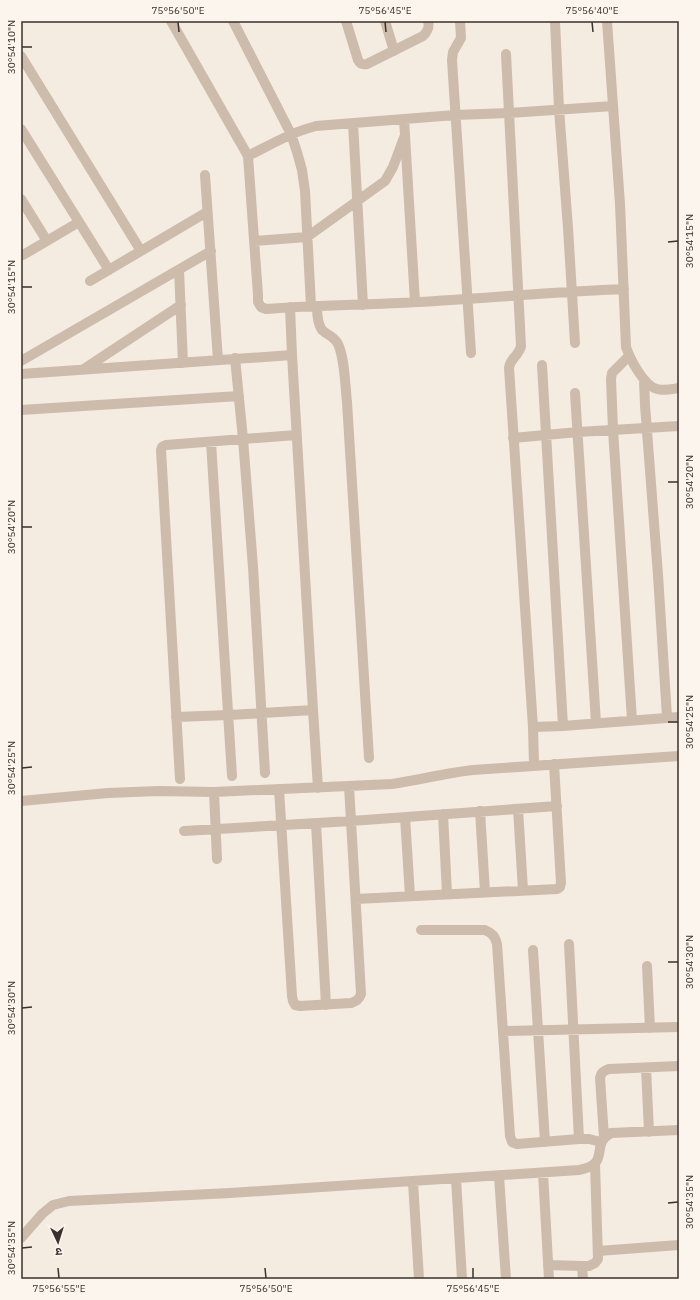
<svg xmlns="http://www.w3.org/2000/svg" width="700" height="1300" font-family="'IBM Plex Sans','Noto Sans Devanagari',sans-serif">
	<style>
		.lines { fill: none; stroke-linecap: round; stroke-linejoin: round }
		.minor { stroke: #cdbbac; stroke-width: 10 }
		.ticks { fill: none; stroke: #3b302b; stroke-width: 1.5 }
		.neatline { fill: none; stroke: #3b302b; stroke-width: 1.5 }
		.ticks-label { font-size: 10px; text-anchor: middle; fill: #3b302b }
	</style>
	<rect width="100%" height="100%" fill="#f4ebe1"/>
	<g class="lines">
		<path class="minor" d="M 171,21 L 248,156 L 258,295 L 258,302 L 261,307 L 266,309 C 316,305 367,305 418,302 C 486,298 555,292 624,289
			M 233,21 L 291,134 L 297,152 L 302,170 L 305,191 L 311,306
			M 346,21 L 358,60 C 360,64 362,65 367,64 L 423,36 C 427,32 430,28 428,21
			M 385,21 L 394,51
			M 460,21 L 461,38 L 453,52 L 452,60 L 471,353
			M 555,21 L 559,109 L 568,228 L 575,343
			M 607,21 L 620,204 L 626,347 C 630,359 644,386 657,389 C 664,391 672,389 679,388
			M 506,54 L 521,346 C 519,356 510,358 509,368 L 533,727 L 534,765
			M 21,56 L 141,251
			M 404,119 L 415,302
			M 353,123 L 363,305
			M 21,129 L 109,270
			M 248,156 C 270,145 292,132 316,126 L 455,115 L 509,113 L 613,106
			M 205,175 L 218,360
			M 21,199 L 47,241
			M 254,241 L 307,237 L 385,181 L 393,167 L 405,135
			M 23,255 L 79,222
			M 179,270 L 183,363
			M 90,281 L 207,212
			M 317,306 C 317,313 317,323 322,330 C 327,335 334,336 338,344 C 345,359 345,386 347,402 L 369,758
			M 290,307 L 292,355 L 313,710
			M 629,356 L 612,373 L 611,379 L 613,430 L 632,720
			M 235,358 L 243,439 L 253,567 L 265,773
			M 21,361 L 211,251
			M 542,365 L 563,726
			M 84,369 L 181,305
			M 21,374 L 292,355
			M 644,380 L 645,405 L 658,575 L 667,717
			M 575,393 L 596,723
			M 21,410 L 239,396
			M 513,438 L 578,432 L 679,426
			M 211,442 L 232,776
			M 176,717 L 229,715 L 313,710 L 318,788
			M 533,727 L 563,726 L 679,717
			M 180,779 L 161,450 L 162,447 L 166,445 L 296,435
			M 279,789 L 292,996 L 293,1001 L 295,1005 L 300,1006 L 351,1003 C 356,1001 359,1000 361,994 L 349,786
			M 214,792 L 217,859
			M 21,801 L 108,793 L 158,791 L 214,792 L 392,784 C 419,780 446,773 473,770 L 679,756
			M 518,809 L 523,890
			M 480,811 L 485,892
			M 443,814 L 447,894
			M 405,817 L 410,896
			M 316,823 L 326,1005
			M 184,831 L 351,821 L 557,806
			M 356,899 L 557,889 L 560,887 L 561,883 L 554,764
			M 421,930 L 485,930 C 492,933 495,936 497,944 L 510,1136 L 512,1142 L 517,1144 L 579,1139 L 589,1139 L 601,1142
			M 569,944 L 579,1139
			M 533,950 L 545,1142
			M 647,966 L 650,1028
			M 503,1031 L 679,1027
			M 646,1068 L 649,1132
			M 604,1137 L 600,1078 C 601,1073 603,1071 609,1069 L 679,1066
			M 543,1173 L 549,1279
			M 499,1176 L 506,1279
			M 456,1179 L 462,1279
			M 413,1182 L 419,1279
			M 21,1238 L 42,1214 L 53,1205 L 69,1201 L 230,1193 L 579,1170 C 612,1164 589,1145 611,1133 L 679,1130
			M 598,1251 L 679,1245
			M 548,1265 L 582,1266 L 589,1266 L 595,1263 L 598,1259 L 595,1164
			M 582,1266 L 583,1279"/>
	</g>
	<path class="ticks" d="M 178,22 L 179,32M 385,22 L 386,32M 592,22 L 593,32M 22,47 L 32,47M 668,242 L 678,241M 22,287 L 32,287M 668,482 L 678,482M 22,527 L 32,527M 668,722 L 678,722M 22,768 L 32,767M 668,962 L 678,962M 22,1008 L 32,1007M 668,1203 L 678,1202M 22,1248 L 32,1247M 58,1268 L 59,1278M 265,1268 L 266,1278M 473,1268 L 473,1278"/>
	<rect width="700" height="1300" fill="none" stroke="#fbf5ee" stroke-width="44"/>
	<g transform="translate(58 1242) rotate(176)" stroke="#fbf5ee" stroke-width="3" paint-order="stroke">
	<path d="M0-3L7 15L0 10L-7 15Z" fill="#3b302b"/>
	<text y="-6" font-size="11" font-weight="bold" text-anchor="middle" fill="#3b302b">उ</text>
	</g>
	<rect x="22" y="22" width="656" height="1256" class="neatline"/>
	<g class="ticks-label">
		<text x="178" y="14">75°56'50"E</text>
		<text x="385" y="14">75°56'45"E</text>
		<text x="592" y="14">75°56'40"E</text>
		<text transform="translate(11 47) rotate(-90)" y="4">30°54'10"N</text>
		<text transform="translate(689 241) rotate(-90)" y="4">30°54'15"N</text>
		<text transform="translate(11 287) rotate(-90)" y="4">30°54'15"N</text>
		<text transform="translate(689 482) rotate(-90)" y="4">30°54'20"N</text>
		<text transform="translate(11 527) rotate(-90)" y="4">30°54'20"N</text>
		<text transform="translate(689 722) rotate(-90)" y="4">30°54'25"N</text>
		<text transform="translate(11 768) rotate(-90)" y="4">30°54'25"N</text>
		<text transform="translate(689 962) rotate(-90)" y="4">30°54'30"N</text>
		<text transform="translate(11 1008) rotate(-90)" y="4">30°54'30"N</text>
		<text transform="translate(689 1202) rotate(-90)" y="4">30°54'35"N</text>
		<text transform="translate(11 1248) rotate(-90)" y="4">30°54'35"N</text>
		<text x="59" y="1292">75°56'55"E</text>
		<text x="266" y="1292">75°56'50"E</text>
		<text x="473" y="1292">75°56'45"E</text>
	</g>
</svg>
